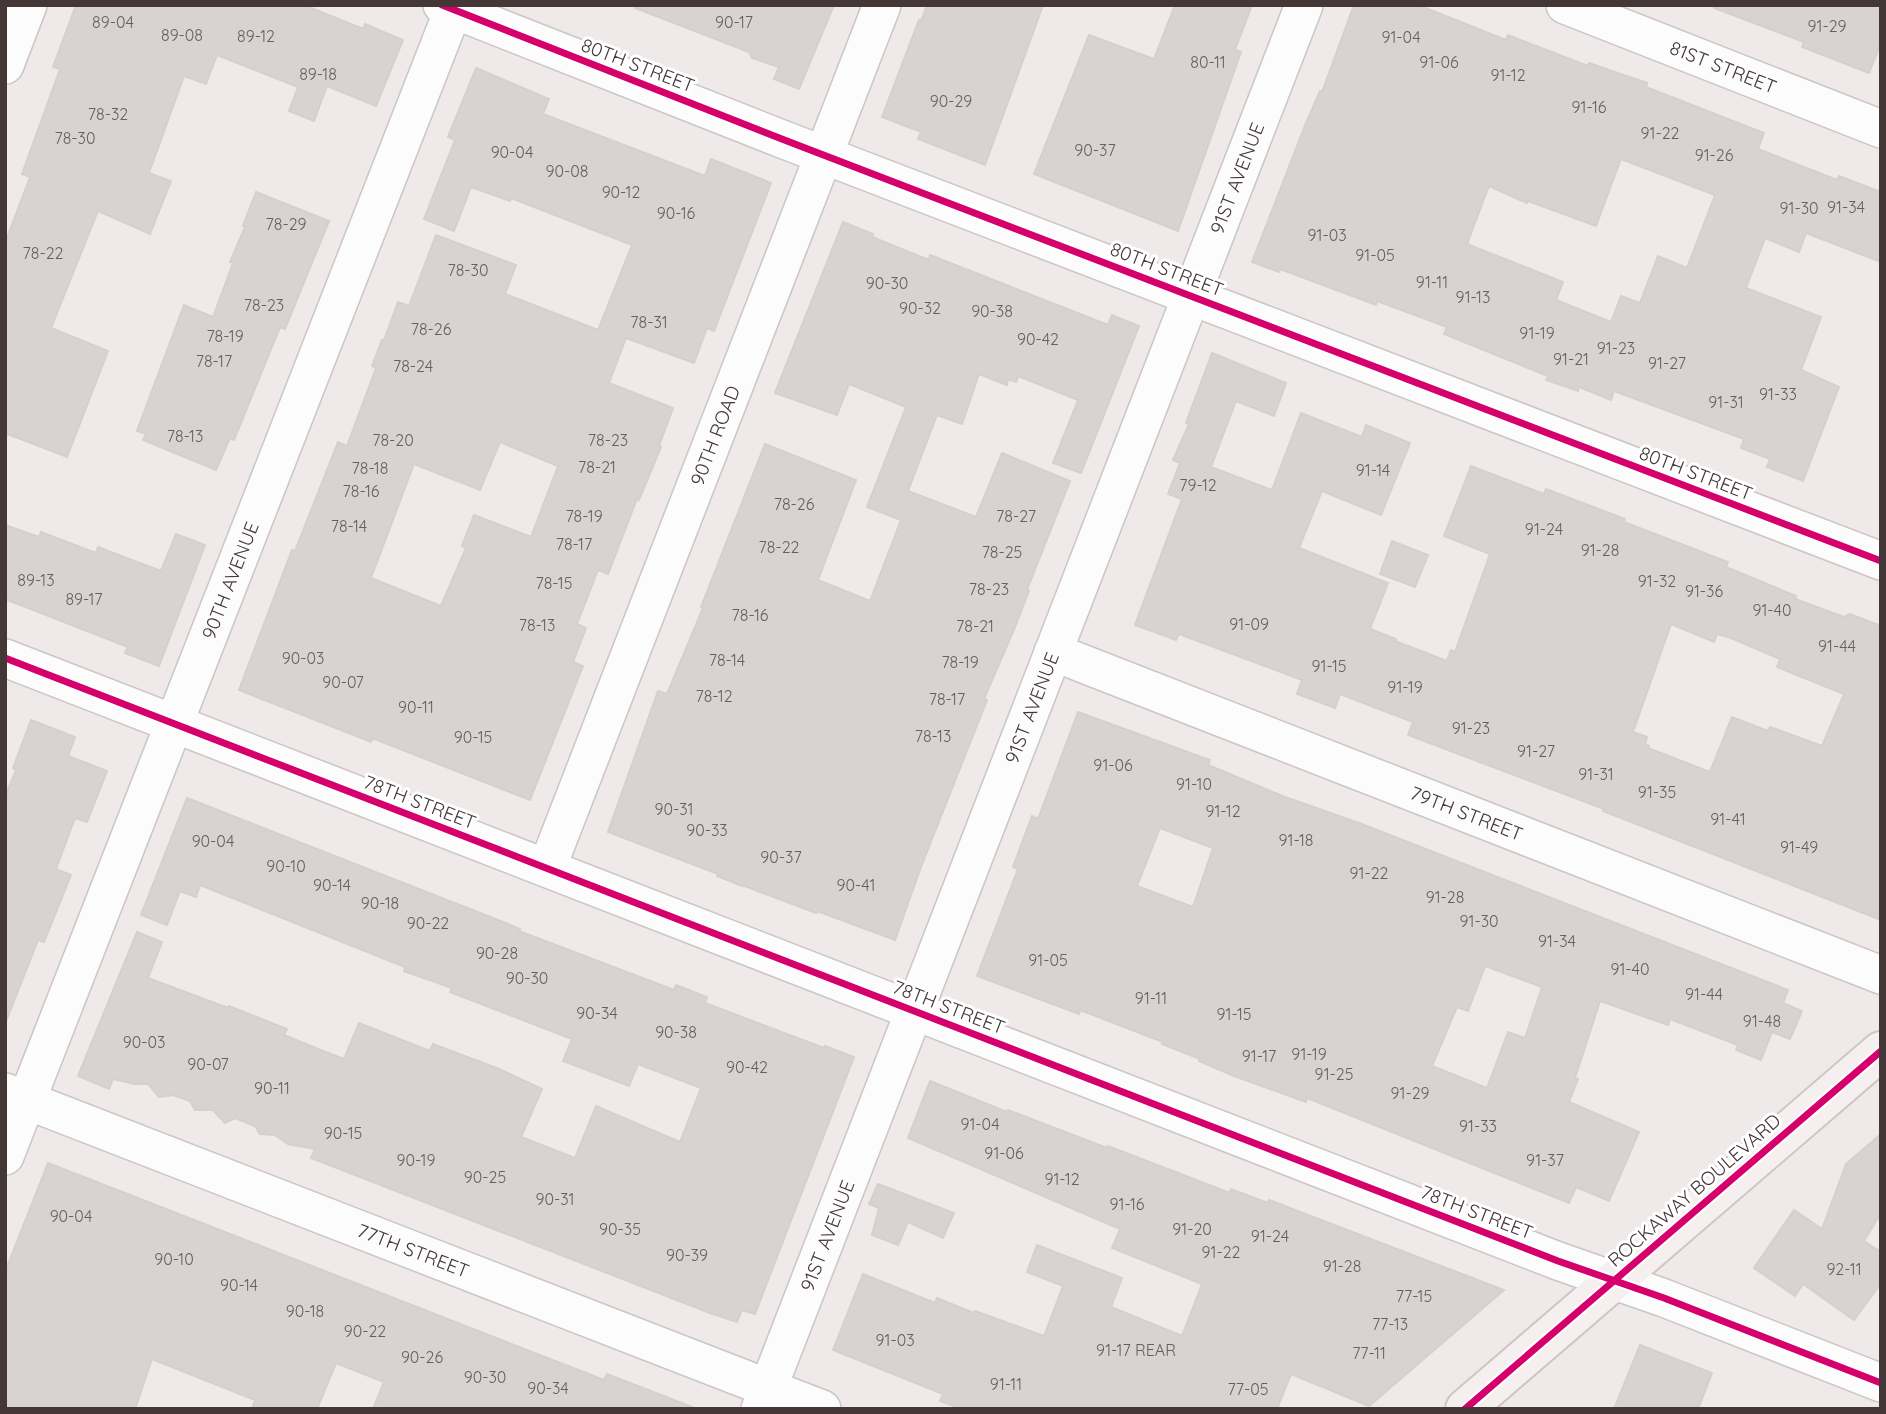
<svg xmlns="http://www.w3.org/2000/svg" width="1886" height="1414" font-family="Quicksand,sans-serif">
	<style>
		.building { fill: #d8d2d2; stroke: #d7cfcf; stroke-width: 2; fill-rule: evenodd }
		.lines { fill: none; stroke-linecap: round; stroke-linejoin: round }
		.street-casing { stroke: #cbc5c5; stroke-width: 40 }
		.secondary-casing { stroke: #d0c5c4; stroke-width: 42 }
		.street { stroke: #fdfcfc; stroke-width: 37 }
		.secondary { stroke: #f5efef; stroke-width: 38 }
		.cycleway-casing { stroke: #fff; stroke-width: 11 }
		.cycleway { stroke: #d6006c; stroke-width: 7 }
		.labels { text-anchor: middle; stroke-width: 6; stroke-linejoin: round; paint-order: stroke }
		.number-label { font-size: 16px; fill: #695e5e }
		.street-label { font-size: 19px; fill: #433737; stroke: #fff }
	</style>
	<rect width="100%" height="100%" fill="#efe9e9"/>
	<path class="building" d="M 76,5 L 304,5 L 363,29 L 365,24 L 403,40 L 376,106 L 327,86 L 314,121 L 289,111 L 298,87 L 217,55 L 206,84 L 184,76 L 149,173 L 171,181 L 150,234 L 98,211 L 51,328 L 108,351 L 67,457 L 5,433 L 5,243 L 30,177 L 22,174 L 60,69 L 53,67 Z
		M 636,5 L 834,5 L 799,89 L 774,79 L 779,67 L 752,58 L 749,52 L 635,8 Z
		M 927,5 L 1043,5 L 985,165 L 918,139 L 921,132 L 882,117 L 919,20 L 921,21 Z
		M 1175,5 L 1252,5 L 1235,50 L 1241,52 L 1178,231 L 1034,174 L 1089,35 L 1154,59 Z
		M 1354,5 L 1418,5 L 1506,40 L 1508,35 L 1588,66 L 1589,63 L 1647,83 L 1646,87 L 1764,133 L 1758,149 L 1837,180 L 1839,176 L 1881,192 L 1881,262 L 1806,233 L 1799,252 L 1765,238 L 1746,288 L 1821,317 L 1801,370 L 1839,387 L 1803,481 L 1767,467 L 1770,459 L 1741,448 L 1744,439 L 1614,391 L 1611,400 L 1579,387 L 1578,391 L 1546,380 L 1548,376 L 1444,334 L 1447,327 L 1377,301 L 1376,305 L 1280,269 L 1279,272 L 1252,262 L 1306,123 L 1320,91 L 1322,92 ZM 1621,159 L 1715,195 L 1687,268 L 1658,256 L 1640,303 L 1621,296 L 1611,322 L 1556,300 L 1563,282 L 1467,244 L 1489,186 L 1527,203 L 1528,201 L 1596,226 Z
		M 1715,5 L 1881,5 L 1881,43 L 1869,73 L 1802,47 L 1804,42 L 1714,8 Z
		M 476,68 L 549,99 L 543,114 L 705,176 L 711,159 L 771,183 L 714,331 L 707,328 L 694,363 L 626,338 L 609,383 L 673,408 L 659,446 L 661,447 L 639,500 L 637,499 L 608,574 L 598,570 L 577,624 L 586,628 L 573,662 L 583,666 L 530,800 L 372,738 L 371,742 L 239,690 L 292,550 L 295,551 L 338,442 L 347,446 L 376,368 L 372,366 L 382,340 L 384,340 L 398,302 L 409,306 L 436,235 L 516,265 L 505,294 L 598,330 L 632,245 L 511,198 L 510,201 L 471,187 L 454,231 L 424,219 L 455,140 L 448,137 ZM 500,442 L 558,466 L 531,537 L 474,515 L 462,546 L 466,548 L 441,606 L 371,578 L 414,464 L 480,490 Z
		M 256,192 L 329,221 L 285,329 L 280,327 L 234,440 L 230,438 L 216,470 L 143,440 L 146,434 L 137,431 L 184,305 L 213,317 L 233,263 L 230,262 L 245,227 L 243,226 Z
		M 843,222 L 873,234 L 872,237 L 929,260 L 930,255 L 1108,325 L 1112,315 L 1139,326 L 1081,473 L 1053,463 L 1078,400 L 1018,376 L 1016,382 L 1008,379 L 1007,385 L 979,374 L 962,424 L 937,415 L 908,491 L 976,517 L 1002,453 L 1070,481 L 1027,590 L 1029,591 L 1015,627 L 984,699 L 987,700 L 921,867 L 895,940 L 817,911 L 816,913 L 742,885 L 742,886 L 717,876 L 718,874 L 608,832 L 658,691 L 667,694 L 703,608 L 701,607 L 765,444 L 856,480 L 818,580 L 870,601 L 901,520 L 867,507 L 906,407 L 849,384 L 837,415 L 775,393 Z
		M 1212,353 L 1286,383 L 1274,416 L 1236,401 L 1211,467 L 1272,490 L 1301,413 L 1362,437 L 1366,425 L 1410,443 L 1381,515 L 1322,491 L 1299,548 L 1388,583 L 1370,629 L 1396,639 L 1395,641 L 1447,661 L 1451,650 L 1455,652 L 1490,554 L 1444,536 L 1471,466 L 1544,494 L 1546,489 L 1625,519 L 1624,522 L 1728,562 L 1726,567 L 1796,596 L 1795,599 L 1844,617 L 1850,614 L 1881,626 L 1881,920 L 1603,811 L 1604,809 L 1408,735 L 1413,722 L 1340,694 L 1335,708 L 1297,694 L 1302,680 L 1179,634 L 1176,640 L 1135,625 L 1182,499 L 1168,494 L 1180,463 L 1173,460 L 1189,424 L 1186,423 ZM 1671,624 L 1714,642 L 1717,634 L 1731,638 L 1780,659 L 1777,667 L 1844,694 L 1822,746 L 1770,727 L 1768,731 L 1732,717 L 1710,772 L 1648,748 L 1649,746 L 1645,744 L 1647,737 L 1633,732 Z
		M 5,525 L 39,537 L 41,532 L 96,553 L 98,547 L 161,571 L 176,534 L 205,545 L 159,666 L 125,653 L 128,647 L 5,599 Z
		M 1392,541 L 1428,555 L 1415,587 L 1380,574 Z
		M 1078,712 L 1210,760 L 1208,765 L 1285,797 L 1359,823 L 1788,990 L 1783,1003 L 1802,1011 L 1790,1039 L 1772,1032 L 1761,1060 L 1736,1050 L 1738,1045 L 1670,1019 L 1668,1025 L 1600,1001 L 1575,1078 L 1578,1079 L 1569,1102 L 1639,1132 L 1609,1201 L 1576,1187 L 1569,1203 L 1307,1098 L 1306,1102 L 1234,1076 L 1199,1061 L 1200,1059 L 1162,1044 L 1163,1042 L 1106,1020 L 1080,1010 L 1079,1014 L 977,976 L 1018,869 L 1013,867 L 1032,816 L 1038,819 ZM 1160,828 L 1213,848 L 1193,907 L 1137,886 ZM 1485,966 L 1542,987 L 1525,1038 L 1508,1032 L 1487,1088 L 1432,1066 L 1457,1007 L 1468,1011 Z
		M 31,720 L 75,737 L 68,756 L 107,771 L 87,822 L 75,818 L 56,869 L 71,875 L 44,942 L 38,940 L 7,1019 L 5,1018 L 5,797 L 16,770 L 13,768 Z
		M 187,798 L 498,920 L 520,929 L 519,931 L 674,990 L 676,985 L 707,997 L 705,1003 L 824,1048 L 825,1046 L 854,1057 L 755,1314 L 742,1310 L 737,1322 L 710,1313 L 311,1158 L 315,1149 L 288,1144 L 275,1135 L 260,1134 L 255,1126 L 235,1118 L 225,1123 L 213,1110 L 195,1110 L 190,1101 L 173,1095 L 159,1097 L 148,1084 L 135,1084 L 113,1079 L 109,1089 L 78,1076 L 137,932 L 162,942 L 148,978 L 228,1008 L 229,1006 L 287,1029 L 284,1035 L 318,1049 L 344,1059 L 359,1023 L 430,1051 L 433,1044 L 499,1069 L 542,1089 L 521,1137 L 575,1158 L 596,1106 L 680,1142 L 701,1088 L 638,1064 L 629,1086 L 563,1061 L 572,1039 L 450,992 L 452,988 L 404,971 L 405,967 L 200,885 L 196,897 L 180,891 L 167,925 L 141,915 Z
		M 930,1081 L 1007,1112 L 1008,1110 L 1107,1148 L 1108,1146 L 1230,1193 L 1231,1189 L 1268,1203 L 1269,1200 L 1504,1290 L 1369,1406 L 1291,1374 L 1277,1409 L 962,1409 L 940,1401 L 943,1394 L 833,1350 L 863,1274 L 935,1303 L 937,1298 L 974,1313 L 975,1311 L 1044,1336 L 1063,1286 L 1027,1272 L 1037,1245 L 1122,1278 L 1111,1307 L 1182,1336 L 1202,1284 L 1112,1248 L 1120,1229 L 908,1138 Z
		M 1881,1134 L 1881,1213 L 1864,1241 L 1881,1252 L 1881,1283 L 1854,1320 L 1803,1284 L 1795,1296 L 1754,1268 L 1794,1210 L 1822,1229 L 1846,1164 Z
		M 48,1163 L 604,1380 L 607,1374 L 692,1407 L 692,1409 L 373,1409 L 384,1382 L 336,1363 L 317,1409 L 252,1409 L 255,1400 L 152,1359 L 135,1409 L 5,1409 L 5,1272 Z
		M 878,1184 L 954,1213 L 943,1238 L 908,1222 L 898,1245 L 872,1235 L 879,1208 L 869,1204 Z
		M 1640,1345 L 1712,1373 L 1698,1409 L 1614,1409 Z"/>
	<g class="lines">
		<g class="street-casing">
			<g id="street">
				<path d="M 442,5 L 787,141 L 1881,561"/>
				<path id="s1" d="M 1565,5 L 1881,129"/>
				<path d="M 5,65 L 28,5"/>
				<path id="s2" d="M 1053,652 L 1881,975"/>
				<path d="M 5,658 L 1558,1261 L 1664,1298 L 1881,1383"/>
				<path id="s3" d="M 547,868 L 882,5"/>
				<path id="s4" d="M 5,1092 L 822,1409"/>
				<path id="s5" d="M 5,1156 L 455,5"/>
				<path id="s6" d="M 760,1409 L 1304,5"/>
			</g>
		</g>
		<g class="secondary-casing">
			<path id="secondary" d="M 1465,1409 L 1881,1051"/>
		</g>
		<use href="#street" class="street"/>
		<use href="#secondary" class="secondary"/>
		<g class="cycleway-casing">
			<path id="cycleway" d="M 442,5 L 787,141 L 1881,561
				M 5,658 L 1558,1261 L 1664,1298 L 1881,1383
				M 1465,1409 L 1881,1051"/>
		</g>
		<use href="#cycleway" class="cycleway"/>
	</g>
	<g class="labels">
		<g class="number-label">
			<text x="113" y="28">89-04</text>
			<text x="734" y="28">90-17</text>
			<text x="1827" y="32">91-29</text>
			<text x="182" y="41">89-08</text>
			<text x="256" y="42">89-12</text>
			<text x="1401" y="43">91-04</text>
			<text x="1208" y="68">80-11</text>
			<text x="1439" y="68">91-06</text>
			<text x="318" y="80">89-18</text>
			<text x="1508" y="81">91-12</text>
			<text x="951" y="107">90-29</text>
			<text x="1589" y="113">91-16</text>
			<text x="108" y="120">78-32</text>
			<text x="1660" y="139">91-22</text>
			<text x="75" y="144">78-30</text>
			<text x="1095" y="156">90-37</text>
			<text x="512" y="158">90-04</text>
			<text x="1714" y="161">91-26</text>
			<text x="567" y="177">90-08</text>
			<text x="621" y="198">90-12</text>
			<text x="1846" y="213">91-34</text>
			<text x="1799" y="214">91-30</text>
			<text x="676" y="219">90-16</text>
			<text x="286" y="230">78-29</text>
			<text x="1327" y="241">91-03</text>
			<text x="43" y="259">78-22</text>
			<text x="1375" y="261">91-05</text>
			<text x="468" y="276">78-30</text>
			<text x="1432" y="288">91-11</text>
			<text x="887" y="289">90-30</text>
			<text x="1473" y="303">91-13</text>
			<text x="264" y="311">78-23</text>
			<text x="920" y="314">90-32</text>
			<text x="992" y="317">90-38</text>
			<text x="649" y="328">78-31</text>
			<text x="431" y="335">78-26</text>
			<text x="1537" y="339">91-19</text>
			<text x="225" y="342">78-19</text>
			<text x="1038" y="345">90-42</text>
			<text x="1616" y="354">91-23</text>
			<text x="1571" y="365">91-21</text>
			<text x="214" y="367">78-17</text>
			<text x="1667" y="369">91-27</text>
			<text x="413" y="372">78-24</text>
			<text x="1778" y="400">91-33</text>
			<text x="1726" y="408">91-31</text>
			<text x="185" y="442">78-13</text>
			<text x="393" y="446">78-20</text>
			<text x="608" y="446">78-23</text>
			<text x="597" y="473">78-21</text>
			<text x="370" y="474">78-18</text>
			<text x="1373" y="476">91-14</text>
			<text x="1198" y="491">79-12</text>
			<text x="361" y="497">78-16</text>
			<text x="794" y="510">78-26</text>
			<text x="584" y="522">78-19</text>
			<text x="1016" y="522">78-27</text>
			<text x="349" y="532">78-14</text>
			<text x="1544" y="535">91-24</text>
			<text x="574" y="550">78-17</text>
			<text x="779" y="553">78-22</text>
			<text x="1600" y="556">91-28</text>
			<text x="1002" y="558">78-25</text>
			<text x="36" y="586">89-13</text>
			<text x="1657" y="587">91-32</text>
			<text x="554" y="589">78-15</text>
			<text x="989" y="595">78-23</text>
			<text x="1704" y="597">91-36</text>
			<text x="84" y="605">89-17</text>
			<text x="1772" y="616">91-40</text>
			<text x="750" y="621">78-16</text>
			<text x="1249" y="630">91-09</text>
			<text x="537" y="631">78-13</text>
			<text x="975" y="632">78-21</text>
			<text x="1837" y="652">91-44</text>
			<text x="303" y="664">90-03</text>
			<text x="727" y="666">78-14</text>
			<text x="960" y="668">78-19</text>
			<text x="1329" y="672">91-15</text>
			<text x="343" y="688">90-07</text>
			<text x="1405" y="693">91-19</text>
			<text x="714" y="702">78-12</text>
			<text x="947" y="705">78-17</text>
			<text x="416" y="713">90-11</text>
			<text x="1471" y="734">91-23</text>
			<text x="933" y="742">78-13</text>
			<text x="473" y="743">90-15</text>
			<text x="1536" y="757">91-27</text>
			<text x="1113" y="771">91-06</text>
			<text x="1596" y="780">91-31</text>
			<text x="1194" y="790">91-10</text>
			<text x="1657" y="798">91-35</text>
			<text x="674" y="815">90-31</text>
			<text x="1223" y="817">91-12</text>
			<text x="1728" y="825">91-41</text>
			<text x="707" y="836">90-33</text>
			<text x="1296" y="846">91-18</text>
			<text x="213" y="847">90-04</text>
			<text x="1799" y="853">91-49</text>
			<text x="781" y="863">90-37</text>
			<text x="286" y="872">90-10</text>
			<text x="1369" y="879">91-22</text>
			<text x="332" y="891">90-14</text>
			<text x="856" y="891">90-41</text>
			<text x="1445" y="903">91-28</text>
			<text x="380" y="909">90-18</text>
			<text x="1479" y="927">91-30</text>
			<text x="428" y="929">90-22</text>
			<text x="1557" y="947">91-34</text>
			<text x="497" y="959">90-28</text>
			<text x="1048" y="966">91-05</text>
			<text x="1630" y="975">91-40</text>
			<text x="527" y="984">90-30</text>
			<text x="1704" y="1000">91-44</text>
			<text x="1151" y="1004">91-11</text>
			<text x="597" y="1019">90-34</text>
			<text x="1234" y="1020">91-15</text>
			<text x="1762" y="1027">91-48</text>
			<text x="676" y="1038">90-38</text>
			<text x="144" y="1048">90-03</text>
			<text x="1309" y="1060">91-19</text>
			<text x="1259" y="1062">91-17</text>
			<text x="208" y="1070">90-07</text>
			<text x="747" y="1073">90-42</text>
			<text x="1334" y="1080">91-25</text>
			<text x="272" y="1094">90-11</text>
			<text x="1410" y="1099">91-29</text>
			<text x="980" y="1130">91-04</text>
			<text x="1478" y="1132">91-33</text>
			<text x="343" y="1139">90-15</text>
			<text x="1004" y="1159">91-06</text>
			<text x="416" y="1166">90-19</text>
			<text x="1545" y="1166">91-37</text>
			<text x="485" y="1183">90-25</text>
			<text x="1062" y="1185">91-12</text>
			<text x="555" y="1205">90-31</text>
			<text x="1127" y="1210">91-16</text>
			<text x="71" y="1222">90-04</text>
			<text x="620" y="1235">90-35</text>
			<text x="1192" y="1235">91-20</text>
			<text x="1270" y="1242">91-24</text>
			<text x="1221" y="1258">91-22</text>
			<text x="687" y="1261">90-39</text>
			<text x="174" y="1265">90-10</text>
			<text x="1342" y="1272">91-28</text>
			<text x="1844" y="1275">92-11</text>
			<text x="239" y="1291">90-14</text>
			<text x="1414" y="1302">77-15</text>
			<text x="305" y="1317">90-18</text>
			<text x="1390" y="1330">77-13</text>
			<text x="365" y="1337">90-22</text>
			<text x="895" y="1346">91-03</text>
			<text x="1136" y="1356">91-17 REAR</text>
			<text x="1369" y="1359">77-11</text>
			<text x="422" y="1363">90-26</text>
			<text x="485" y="1383">90-30</text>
			<text x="1006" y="1390">91-11</text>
			<text x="548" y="1394">90-34</text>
			<text x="1248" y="1395">77-05</text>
		</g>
		<g class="street-label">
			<text transform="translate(638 65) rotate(21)" y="7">80TH STREET</text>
			<text dy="7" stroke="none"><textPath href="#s1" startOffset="170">81ST STREET</textPath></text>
			<text dy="7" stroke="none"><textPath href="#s6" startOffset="1320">91ST AVENUE</textPath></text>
			<text transform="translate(1167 269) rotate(21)" y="7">80TH STREET</text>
			<text dy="7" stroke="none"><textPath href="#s3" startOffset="464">90TH ROAD</textPath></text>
			<text transform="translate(1696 473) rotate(21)" y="7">80TH STREET</text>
			<text dy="7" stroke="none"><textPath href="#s5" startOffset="618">90TH AVENUE</textPath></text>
			<text dy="7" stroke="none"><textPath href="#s6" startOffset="752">91ST AVENUE</textPath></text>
			<text transform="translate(420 802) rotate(21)" y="7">78TH STREET</text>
			<text dy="7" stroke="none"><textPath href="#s2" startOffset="444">79TH STREET</textPath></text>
			<text transform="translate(949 1007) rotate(21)" y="7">78TH STREET</text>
			<text transform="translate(1694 1190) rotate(-41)" y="7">ROCKAWAY BOULEVARD</text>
			<text transform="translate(1477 1212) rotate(21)" y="7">78TH STREET</text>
			<text dy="7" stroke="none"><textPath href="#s6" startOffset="186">91ST AVENUE</textPath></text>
			<text dy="7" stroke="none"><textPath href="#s4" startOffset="438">77TH STREET</textPath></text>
		</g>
	</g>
	<rect width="1886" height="1414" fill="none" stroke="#433737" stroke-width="14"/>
</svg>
